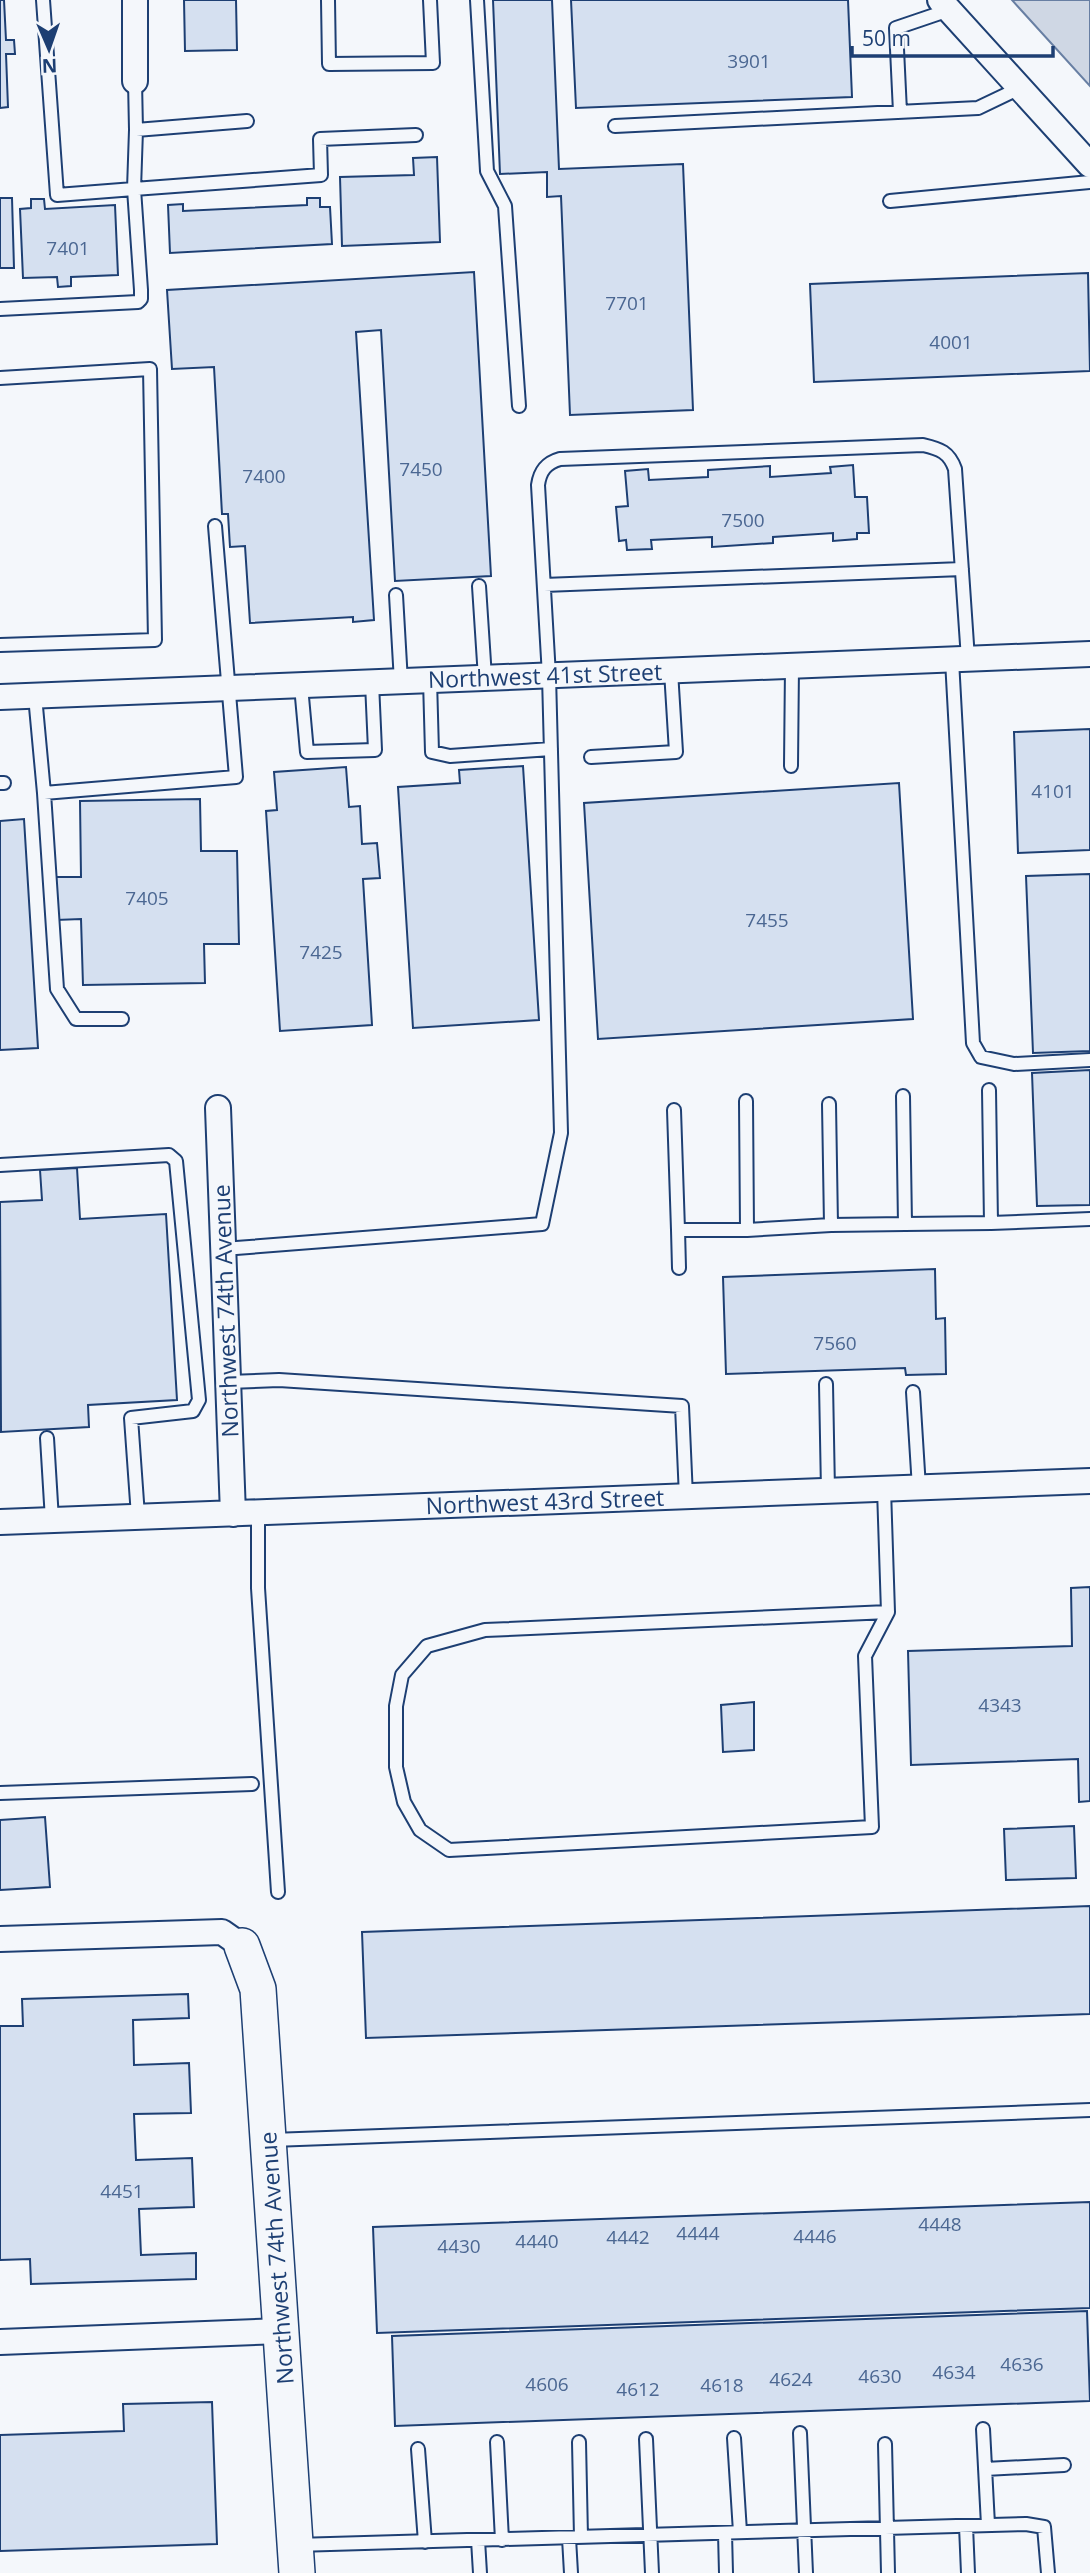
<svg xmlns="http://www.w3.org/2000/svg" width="1090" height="2573" font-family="'Open Sans',sans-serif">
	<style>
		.water { fill: #cfd7e4; stroke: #687fa3; stroke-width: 2 }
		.building { fill: #d5e0f0; stroke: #1d3f73; stroke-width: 2 }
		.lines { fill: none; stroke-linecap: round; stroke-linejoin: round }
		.lane-casing { stroke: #1d3f73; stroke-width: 16 }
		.street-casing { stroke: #1d3f73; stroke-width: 28 }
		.secondary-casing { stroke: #1d3f73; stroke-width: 38 }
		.lane { stroke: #f4f7fb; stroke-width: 12 }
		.street { stroke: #f4f7fb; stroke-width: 24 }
		.secondary { stroke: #f4f7fb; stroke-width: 35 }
		.labels { text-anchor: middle; stroke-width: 5; stroke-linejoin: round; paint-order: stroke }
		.number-label { font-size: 19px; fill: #4b6792 }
		.street-label { font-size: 23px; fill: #1d3f73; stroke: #f4f7fb }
	</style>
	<rect width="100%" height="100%" fill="#f4f7fb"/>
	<path class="water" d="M 1012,0 L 1090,0 L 1090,86 L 1021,10 Z"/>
	<path class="building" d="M 0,0 L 4,0 L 6,40 L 14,40 L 15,54 L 6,54 L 8,107 L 0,108 Z
		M 184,0 L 236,0 L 237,50 L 185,51 Z
		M 493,0 L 552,0 L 559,169 L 683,164 L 693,410 L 570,415 L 561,196 L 547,197 L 547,172 L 500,174 Z
		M 571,0 L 848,0 L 852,97 L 576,108 Z
		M 437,157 L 440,242 L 342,246 L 340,177 L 414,175 L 413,158 Z
		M 0,198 L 12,198 L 14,268 L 0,268 Z
		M 307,198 L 320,198 L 320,207 L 330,207 L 332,244 L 170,253 L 168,205 L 183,204 L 183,211 L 307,205 Z
		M 31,199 L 44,199 L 45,209 L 115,205 L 118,275 L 71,277 L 71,286 L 58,287 L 57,277 L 23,278 L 20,209 L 31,208 Z
		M 474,272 L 491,576 L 395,581 L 381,330 L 356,332 L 374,620 L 353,622 L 353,617 L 250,623 L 245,546 L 230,547 L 228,514 L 222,514 L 214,367 L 172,369 L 167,290 Z
		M 1088,273 L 1090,371 L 814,382 L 810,284 Z
		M 853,465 L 855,497 L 867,497 L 869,533 L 857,533 L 857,539 L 833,541 L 833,533 L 773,537 L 773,543 L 712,547 L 712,537 L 651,540 L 652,549 L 627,550 L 626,540 L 619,541 L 616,507 L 628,506 L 625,471 L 648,469 L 649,480 L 708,477 L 708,470 L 770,466 L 770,477 L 831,473 L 830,467 Z
		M 1090,729 L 1090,850 L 1018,853 L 1014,732 Z
		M 523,766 L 539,1020 L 413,1028 L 398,787 L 460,783 L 459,770 Z
		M 346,767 L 349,807 L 360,806 L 362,844 L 377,843 L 380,878 L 363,879 L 372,1025 L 280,1031 L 266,811 L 277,810 L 274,772 Z
		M 899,783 L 913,1019 L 598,1039 L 584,803 Z
		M 200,799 L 201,851 L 237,851 L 239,944 L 204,944 L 205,983 L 83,985 L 81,919 L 56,920 L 55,877 L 81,877 L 80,801 Z
		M 24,819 L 38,1048 L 0,1050 L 0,821 Z
		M 1090,874 L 1090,1051 L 1033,1053 L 1026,876 Z
		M 1090,1070 L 1090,1205 L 1037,1206 L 1032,1073 Z
		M 77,1168 L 80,1219 L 166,1214 L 177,1400 L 88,1405 L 89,1427 L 1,1432 L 0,1202 L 42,1200 L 40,1170 Z
		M 935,1269 L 936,1319 L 945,1318 L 946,1374 L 906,1375 L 905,1368 L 726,1374 L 723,1277 Z
		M 1090,1587 L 1090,1801 L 1079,1802 L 1078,1759 L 911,1765 L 908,1651 L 1072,1646 L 1071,1588 Z
		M 754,1702 L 754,1750 L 723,1752 L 721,1705 Z
		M 45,1817 L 50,1887 L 0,1890 L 0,1820 Z
		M 1074,1826 L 1076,1878 L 1006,1880 L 1004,1829 Z
		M 1090,1906 L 1090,2014 L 366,2038 L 362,1932 Z
		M 188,1994 L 189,2018 L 133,2020 L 134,2065 L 189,2063 L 191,2113 L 134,2114 L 136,2160 L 192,2158 L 194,2207 L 139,2209 L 141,2255 L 196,2253 L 196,2279 L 31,2284 L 30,2259 L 0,2260 L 0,2026 L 23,2026 L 22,1999 Z
		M 1090,2202 L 1090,2308 L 377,2333 L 373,2227 Z
		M 1087,2311 L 1090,2401 L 395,2426 L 392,2336 Z
		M 212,2402 L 217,2544 L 0,2551 L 0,2435 L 124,2431 L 123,2404 Z"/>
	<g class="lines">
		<g class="lane-casing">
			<path id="lane" d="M 43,0 L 57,195 L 134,189 L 136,130
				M 328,0 L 329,64 L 433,63 L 430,0
				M 477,0 L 487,171 L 505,206 L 519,406
				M 135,81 L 136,130 L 247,121
				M 900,112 L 896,28 L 949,10
				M 615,126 L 978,108 L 1020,88
				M 890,201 L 1090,182
				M 0,309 L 138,302 L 141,299 L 141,290 L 134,189 L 321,175 L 320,139 L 416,135
				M 0,378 L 150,369 L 155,640 L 0,645
				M 544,585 L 962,569
				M 479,586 L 485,678
				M 396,595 L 401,682
				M 952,660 L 973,1043 L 981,1057 L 1014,1064 L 1090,1060
				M 430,680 L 432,752 L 450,756 L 551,749
				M 301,686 L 307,752 L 375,750 L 372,683
				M 35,696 L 44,793 L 236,777 L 215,526
				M 591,757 L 676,752 L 671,671
				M 791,766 L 792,666
				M 0,783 L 4,783
				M 44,793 L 57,989 L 76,1019 L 122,1019
				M 989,1090 L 991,1223 L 1090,1219
				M 903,1096 L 905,1224 L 991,1223
				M 746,1101 L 747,1230 L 831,1225
				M 829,1104 L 831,1225 L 905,1224
				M 674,1110 L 678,1230 L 747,1230
				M 0,1165 L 169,1155 L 176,1161 L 199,1400 L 193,1411 L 131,1418 L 138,1516
				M 678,1230 L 679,1268
				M 223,1249 L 542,1224 L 561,1133 L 549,676 L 538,485 C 540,471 546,463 560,459 L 923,445 C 940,449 949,452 955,469 L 968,659
				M 228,1382 L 279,1380 L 682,1406 L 686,1497
				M 826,1384 L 828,1491
				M 913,1392 L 919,1488
				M 47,1438 L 52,1520
				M 884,1489 L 888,1612 L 865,1656 L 872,1827 L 449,1850 L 420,1830 L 404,1802 L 396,1767 L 396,1706 L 402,1675 L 427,1646 L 485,1630 L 888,1612
				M 258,1514 L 258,1588 L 278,1892
				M 0,1793 L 252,1784
				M 272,2140 L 1090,2110
				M 983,2429 L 988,2525
				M 800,2433 L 806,2573
				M 734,2438 L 740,2532
				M 646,2439 L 652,2573
				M 497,2442 L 502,2540
				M 579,2442 L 581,2537
				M 885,2444 L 888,2573
				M 418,2449 L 425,2542
				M 985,2469 L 1064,2465
				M 966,2526 L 968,2573
				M 725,2533 L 726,2573
				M 569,2538 L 571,2573
				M 478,2540 L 480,2573
				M 296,2545 L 1026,2524 L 1044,2527 L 1048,2573"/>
		</g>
		<g class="street-casing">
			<path id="street" d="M 135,0 L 135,81
				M 940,0 L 1090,165
				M 0,697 L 1090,654
				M 218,1108 L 233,1514
				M 0,1522 L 1090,1481
				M 0,1939 L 222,1932 L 242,1946
				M 0,2342 L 282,2331"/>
		</g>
		<g class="secondary-casing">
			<path id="secondary" d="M 242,1946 L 258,1989 L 297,2573"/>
		</g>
		<use href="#lane" class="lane"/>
		<use href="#street" class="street"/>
		<use href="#secondary" class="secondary"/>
	</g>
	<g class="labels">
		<g class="number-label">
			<text x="749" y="68">3901</text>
			<text x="68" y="255">7401</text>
			<text x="627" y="310">7701</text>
			<text x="951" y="349">4001</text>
			<text x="421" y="476">7450</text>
			<text x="264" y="483">7400</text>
			<text x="743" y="527">7500</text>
			<text x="1053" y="798">4101</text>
			<text x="147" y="905">7405</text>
			<text x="767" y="927">7455</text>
			<text x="321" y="959">7425</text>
			<text x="835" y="1350">7560</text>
			<text x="1000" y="1712">4343</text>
			<text x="122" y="2198">4451</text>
			<text x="940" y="2231">4448</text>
			<text x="698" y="2240">4444</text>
			<text x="815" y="2243">4446</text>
			<text x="628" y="2244">4442</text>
			<text x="537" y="2248">4440</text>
			<text x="459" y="2253">4430</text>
			<text x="1022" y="2371">4636</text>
			<text x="954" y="2379">4634</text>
			<text x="880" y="2383">4630</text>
			<text x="791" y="2386">4624</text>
			<text x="547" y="2391">4606</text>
			<text x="722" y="2392">4618</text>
			<text x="638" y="2396">4612</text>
		</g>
		<g class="street-label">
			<text transform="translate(545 676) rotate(-2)" y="8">Northwest 41st Street</text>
			<text transform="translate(226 1311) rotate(-92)" y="8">Northwest 74th Avenue</text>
			<text transform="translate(545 1502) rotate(-2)" y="8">Northwest 43rd Street</text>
			<text transform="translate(277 2258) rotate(-94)" y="8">Northwest 74th Avenue</text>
		</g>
	</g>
	<g transform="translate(49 49) rotate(178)" stroke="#f4f7fb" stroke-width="5" paint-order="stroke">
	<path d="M0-5L12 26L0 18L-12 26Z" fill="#1d3f73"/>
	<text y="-10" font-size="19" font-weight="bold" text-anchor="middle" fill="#1d3f73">N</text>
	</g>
	<path d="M852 46v10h201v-10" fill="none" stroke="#1d3f73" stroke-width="3.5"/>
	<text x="862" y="46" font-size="21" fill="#1d3f73" stroke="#f4f7fb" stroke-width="5" paint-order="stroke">50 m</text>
</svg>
